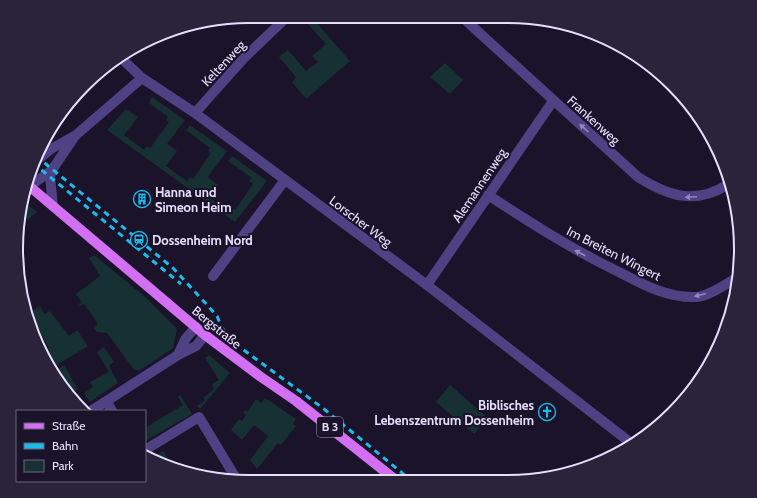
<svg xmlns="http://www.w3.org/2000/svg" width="757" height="498" font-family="Cabin,sans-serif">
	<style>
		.green { fill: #173033 }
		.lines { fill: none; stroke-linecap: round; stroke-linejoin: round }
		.minor { stroke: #4e4284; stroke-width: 10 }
		.primary { stroke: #d36ff2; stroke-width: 10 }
		.rail { stroke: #1bbbeb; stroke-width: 3; stroke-dasharray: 6 5; stroke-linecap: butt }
		.oneway { fill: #9288ba }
		.labels { text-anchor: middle; stroke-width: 4; stroke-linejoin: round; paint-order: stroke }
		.shield { fill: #1a1329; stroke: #a9a1bd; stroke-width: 1 }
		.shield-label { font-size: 12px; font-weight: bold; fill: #e6defc }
		.street-label { font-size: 13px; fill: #e6defc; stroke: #1a1329 }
		.poi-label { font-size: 13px; font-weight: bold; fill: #e6defc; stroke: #1a1329; text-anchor: start }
		.rim { fill: none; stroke: #e6defc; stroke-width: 2 }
	</style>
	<rect width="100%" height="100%" fill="#1a1329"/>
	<path class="green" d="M 314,20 L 350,61 L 306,99 L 292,82 L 296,77 L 279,57 L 288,50 L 306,71 L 318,62 L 312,56 L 326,44 L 308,24 Z
		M 445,63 L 463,80 L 450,94 L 430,77 Z
		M 152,97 L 185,120 L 167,144 L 177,151 L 166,166 L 187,181 L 190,177 L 193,179 L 211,153 L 208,151 L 210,148 L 186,130 L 190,125 L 227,151 L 208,177 L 218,185 L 209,198 L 228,211 L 231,208 L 235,210 L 253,184 L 249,181 L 252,178 L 228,161 L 232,156 L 267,181 L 235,222 L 107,130 L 126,109 L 138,117 L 124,135 L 144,150 L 147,146 L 150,148 L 169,122 L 166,120 L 168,117 L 149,103 Z
		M 24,202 L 37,212 L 18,227 Z
		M 94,255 L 144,296 L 177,329 L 173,348 L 139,371 L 134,370 L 107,333 L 97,332 L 94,328 L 98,324 L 84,304 L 80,306 L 79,304 L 81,302 L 76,294 L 100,276 L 89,258 Z
		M 40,306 L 44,314 L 50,311 L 69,336 L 77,330 L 88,346 L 50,369 L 42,352 L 49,348 L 29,313 Z
		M 104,347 L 114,362 L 109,366 L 118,383 L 90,402 L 84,393 L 93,387 L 90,382 L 109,372 L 97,352 Z
		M 209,355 L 230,373 L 200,409 L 197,406 L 205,400 L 203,398 L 214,389 L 212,384 L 219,380 L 205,358 Z
		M 64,365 L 78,389 L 70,393 L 56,370 Z
		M 450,385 L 488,418 L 474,434 L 436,402 Z
		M 180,395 L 192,414 L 145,441 L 145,428 L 183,405 L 178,397 Z
		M 265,398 L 296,419 L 293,424 L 296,426 L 281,445 L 278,443 L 257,469 L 250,460 L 268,436 L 254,425 L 242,440 L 231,430 L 239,419 L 242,421 L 246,415 L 243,413 L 245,410 L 248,411 L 256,399 L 261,403 Z
		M 163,451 L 173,466 L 153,460 L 152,458 Z"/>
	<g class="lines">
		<path class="minor" d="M 462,17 L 638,177 C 668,196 695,205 727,185
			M 119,56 L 142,78 L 195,113 L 427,285 L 631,443
			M 195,113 L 244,58 L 288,16
			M 33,163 L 51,149 L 76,135 L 142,78
			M 52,170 L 50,177 L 53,206
			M 30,186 L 52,170 L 75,136
			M 488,195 C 531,223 573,250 619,272 C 644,285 667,298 696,297 C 709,296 724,285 735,279
			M 213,276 L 285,180
			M 427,285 L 553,101
			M 178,355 L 186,338 L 196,327
			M 107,402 L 112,411
			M 91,411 L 178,355 L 196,346 L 205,335
			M 145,450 L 199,417 L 237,480"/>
		<path class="primary" d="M 28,185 L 205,335 L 261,377 L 296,401 L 397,481"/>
		<path class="rail" d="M 36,156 L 173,268 L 197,294 L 217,316 L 222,328 L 241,348 L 324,409 L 412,481
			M 33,163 L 181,284"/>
	</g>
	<defs><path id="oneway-solid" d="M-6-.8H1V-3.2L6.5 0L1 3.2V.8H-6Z"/></defs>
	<g class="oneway">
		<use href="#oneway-solid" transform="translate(584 128) rotate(-138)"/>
		<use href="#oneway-solid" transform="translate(691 197) rotate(178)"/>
		<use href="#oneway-solid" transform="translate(580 253) rotate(-152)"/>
		<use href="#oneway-solid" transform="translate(700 295) rotate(166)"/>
	</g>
	<defs>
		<g id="building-ring" transform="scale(0.9)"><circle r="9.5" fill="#1a1329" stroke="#1bbbeb" stroke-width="1.5"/><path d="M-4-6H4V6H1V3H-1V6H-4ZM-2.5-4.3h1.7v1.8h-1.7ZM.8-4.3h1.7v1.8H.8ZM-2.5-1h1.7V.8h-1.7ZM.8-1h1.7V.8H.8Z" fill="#1bbbeb"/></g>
		<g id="station-ring" transform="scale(0.9)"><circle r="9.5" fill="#1a1329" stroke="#1bbbeb" stroke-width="1.5"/><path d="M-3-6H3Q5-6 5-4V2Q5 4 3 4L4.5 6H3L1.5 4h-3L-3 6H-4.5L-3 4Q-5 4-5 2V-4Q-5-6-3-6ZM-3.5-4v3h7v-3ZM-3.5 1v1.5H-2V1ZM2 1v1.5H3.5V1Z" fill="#1bbbeb"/></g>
		<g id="church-ring" transform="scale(0.9)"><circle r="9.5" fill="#1a1329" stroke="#1bbbeb" stroke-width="1.5"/><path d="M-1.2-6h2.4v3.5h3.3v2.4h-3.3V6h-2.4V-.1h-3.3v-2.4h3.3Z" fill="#1bbbeb"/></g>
	</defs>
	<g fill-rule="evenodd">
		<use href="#building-ring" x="142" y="199"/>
		<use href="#station-ring" x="139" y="240"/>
		<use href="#church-ring" x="547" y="412"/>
	</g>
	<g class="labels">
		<rect class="shield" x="317" y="417" width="26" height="20" rx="3"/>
		<g class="shield-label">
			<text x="330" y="431">B 3</text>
		</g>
		<g class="street-label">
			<text transform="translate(223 63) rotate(-47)" y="5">Keltenweg</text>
			<text transform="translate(594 120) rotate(42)" y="5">Frankenweg</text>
			<text transform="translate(479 185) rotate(-56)" y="5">Alemannenweg</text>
			<text transform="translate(361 221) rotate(37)" y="5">Lorscher Weg</text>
			<text transform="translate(614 253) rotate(27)" y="5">Im Breiten Wingert</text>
			<text transform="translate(217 327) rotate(39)" y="5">Bergstraße</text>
		</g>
		<g class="poi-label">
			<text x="155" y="197">Hanna und<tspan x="155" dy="15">Simeon Heim</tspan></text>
			<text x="152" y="245">Dossenheim Nord</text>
			<text x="534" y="410" text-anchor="end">Biblisches<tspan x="534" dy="15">Lebenszentrum Dossenheim</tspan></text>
		</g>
	</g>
	<path d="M0 0H757V498H0ZM249 23H508A226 226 0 0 1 734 249V249A226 226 0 0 1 508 475H249A226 226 0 0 1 23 249V249A226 226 0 0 1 249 23Z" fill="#2a233a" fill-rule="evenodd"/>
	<path class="rim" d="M249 23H508A226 226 0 0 1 734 249V249A226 226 0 0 1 508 475H249A226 226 0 0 1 23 249V249A226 226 0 0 1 249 23Z"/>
	<rect x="16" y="410" width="130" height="72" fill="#1a1329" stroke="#6c647d"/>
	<rect x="24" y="423" width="20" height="6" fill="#d36ff2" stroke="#6c647d"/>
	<text x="52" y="430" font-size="12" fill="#e6defc">Straße</text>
	<rect x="24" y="443" width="20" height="6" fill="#1bbbeb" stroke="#6c647d"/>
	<text x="52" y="450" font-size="12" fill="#e6defc">Bahn</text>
	<rect x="24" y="460" width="20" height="12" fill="#173033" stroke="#6c647d"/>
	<text x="52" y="470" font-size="12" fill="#e6defc">Park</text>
</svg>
